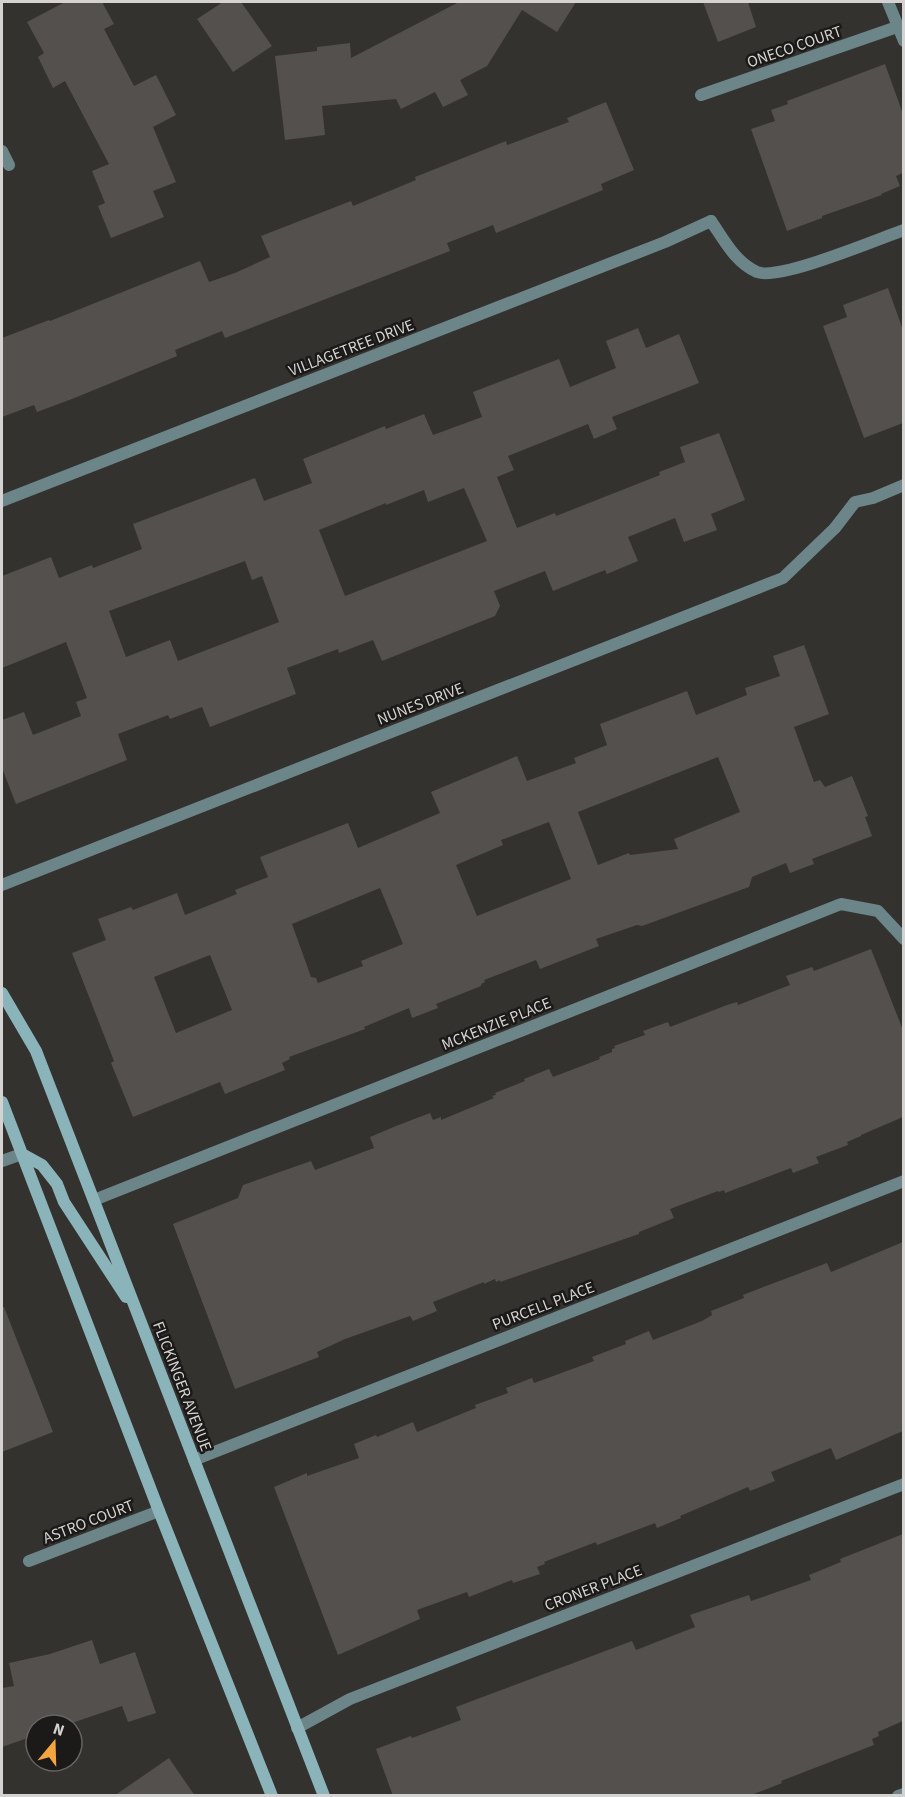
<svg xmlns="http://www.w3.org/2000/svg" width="905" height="1797" font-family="'Source Sans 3',sans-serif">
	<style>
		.building { fill: #53504d; fill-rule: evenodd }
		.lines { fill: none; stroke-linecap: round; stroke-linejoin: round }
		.lane { stroke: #6b8589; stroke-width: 12 }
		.street { stroke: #6b8589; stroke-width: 12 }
		.secondary { stroke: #8ab3ba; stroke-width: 12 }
		.labels { text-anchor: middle; stroke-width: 5; stroke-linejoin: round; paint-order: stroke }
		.street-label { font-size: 16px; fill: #d4d3d1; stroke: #1b1a19 }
	</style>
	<rect width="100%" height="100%" fill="#34322f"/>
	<path class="building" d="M 65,2 L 102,2 L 114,24 L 104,29 L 134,86 L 156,75 L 176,115 L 153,127 L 176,182 L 153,191 L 164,217 L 111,238 L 98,206 L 105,203 L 92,171 L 109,164 L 65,81 L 53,88 L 38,57 L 44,53 L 27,22 Z
		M 223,2 L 241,2 L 272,46 L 233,72 L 197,19 Z
		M 459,2 L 576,2 L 557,32 L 522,10 L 487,66 L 460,80 L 468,95 L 443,107 L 435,92 L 401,109 L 396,99 L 322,106 L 325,135 L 285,140 L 275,56 L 317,51 L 317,47 L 350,43 L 351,58 Z
		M 703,2 L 748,2 L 756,27 L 718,42 Z
		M 885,64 L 903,114 L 903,173 L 896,176 L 900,186 L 881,194 L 882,195 L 822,216 L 822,218 L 787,231 L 751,129 L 775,121 L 771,110 L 788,104 L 787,101 Z
		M 606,102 L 634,170 L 601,184 L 603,190 L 496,233 L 493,225 L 447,243 L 450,251 L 225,338 L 222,331 L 175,350 L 177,356 L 72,399 L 37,412 L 34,405 L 2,417 L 2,338 L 49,320 L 50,321 L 200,261 L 209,282 L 235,273 L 270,257 L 261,236 L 351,201 L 353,206 L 416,180 L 415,177 L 506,141 L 507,145 L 569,122 L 567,118 Z
		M 888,288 L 903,330 L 903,423 L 864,438 L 823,326 L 847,317 L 843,305 Z
		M 638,328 L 646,348 L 679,334 L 699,383 L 612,417 L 617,429 L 594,439 L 588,424 L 508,456 L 514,470 L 497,477 L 517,528 L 555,513 L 556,516 L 660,475 L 659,472 L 685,462 L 680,447 L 719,433 L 745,500 L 711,514 L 717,530 L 684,542 L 675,518 L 628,537 L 638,561 L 607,574 L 605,570 L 553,591 L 545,571 L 494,591 L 500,606 L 495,616 L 382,661 L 373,640 L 339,653 L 338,649 L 287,668 L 296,694 L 210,727 L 202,707 L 170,719 L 168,715 L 118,734 L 127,760 L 16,804 L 2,768 L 2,720 L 24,712 L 33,735 L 81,716 L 76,702 L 87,698 L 66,642 L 2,668 L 2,576 L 51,557 L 59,578 L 92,565 L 93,568 L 142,549 L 133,524 L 255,478 L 264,501 L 312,483 L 303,459 L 385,426 L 386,429 L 424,414 L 433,435 L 482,417 L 473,392 L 559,359 L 570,387 L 616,368 L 606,341 ZM 464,488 L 487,541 L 345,596 L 319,530 L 386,503 L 386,505 L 424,490 L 428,502 ZM 245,561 L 252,580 L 262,576 L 279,622 L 178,661 L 170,640 L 126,657 L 109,611 Z
		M 804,645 L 829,714 L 794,727 L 814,782 L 820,780 L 825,787 L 852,776 L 868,816 L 865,817 L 872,836 L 812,859 L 814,864 L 790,873 L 786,863 L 752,877 L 749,887 L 642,926 L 637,925 L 596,939 L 599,946 L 540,969 L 536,960 L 484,980 L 485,982 L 481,984 L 481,986 L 436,1004 L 438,1008 L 412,1018 L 409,1008 L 364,1027 L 365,1029 L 289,1057 L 290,1059 L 282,1063 L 285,1070 L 225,1094 L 220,1082 L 133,1117 L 111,1063 L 114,1061 L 72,953 L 106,940 L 98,919 L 131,907 L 133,910 L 177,893 L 185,915 L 237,894 L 235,890 L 268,877 L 260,857 L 348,823 L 358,848 L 440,813 L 431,792 L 517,756 L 527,781 L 576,763 L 574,758 L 607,745 L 600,724 L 687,691 L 696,715 L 747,695 L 745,688 L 780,676 L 773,656 ZM 718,757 L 740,812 L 674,839 L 678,849 L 630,855 L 629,853 L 598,865 L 578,812 ZM 549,822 L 571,879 L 477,916 L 456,865 L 503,845 L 501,840 ZM 380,888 L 403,944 L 361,961 L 363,966 L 318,983 L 316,978 L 311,977 L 292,924 ZM 210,955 L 232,1010 L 176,1033 L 154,977 Z
		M 871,949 L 903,1030 L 903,1117 L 861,1135 L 861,1136 L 847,1142 L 848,1145 L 816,1157 L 819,1163 L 793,1173 L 791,1168 L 725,1193 L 724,1190 L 719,1192 L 718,1191 L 670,1209 L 674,1218 L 639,1232 L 639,1234 L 500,1282 L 500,1280 L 496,1282 L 495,1279 L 484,1284 L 484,1282 L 433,1302 L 437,1311 L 413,1321 L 410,1316 L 345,1339 L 317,1352 L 319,1357 L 235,1389 L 173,1224 L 238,1198 L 243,1185 L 311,1161 L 315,1170 L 374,1148 L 370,1137 L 396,1126 L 430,1113 L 433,1120 L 441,1117 L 441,1120 L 494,1098 L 492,1096 L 496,1095 L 495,1093 L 525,1081 L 524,1079 L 549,1069 L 553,1077 L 600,1059 L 599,1057 L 612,1052 L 612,1049 L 615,1048 L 614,1046 L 645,1035 L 643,1031 L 668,1022 L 670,1027 L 727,1005 L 737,1002 L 738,1005 L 790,985 L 786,976 L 812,967 L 814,971 Z
		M 903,1242 L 903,1431 L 836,1460 L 831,1448 L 771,1472 L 775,1481 L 750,1491 L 748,1487 L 680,1516 L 681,1518 L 657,1528 L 655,1523 L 597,1545 L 596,1542 L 544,1562 L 545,1564 L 537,1567 L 540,1574 L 513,1583 L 512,1580 L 469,1597 L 467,1592 L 417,1610 L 420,1619 L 338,1655 L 274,1487 L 307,1473 L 307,1476 L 359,1458 L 354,1444 L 376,1435 L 377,1437 L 413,1422 L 417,1432 L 476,1408 L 475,1405 L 508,1393 L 506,1388 L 532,1378 L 534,1383 L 594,1361 L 592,1357 L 626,1344 L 625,1341 L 649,1331 L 653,1340 L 702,1321 L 712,1315 L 711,1311 L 744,1298 L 743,1295 L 766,1286 L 827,1263 L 831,1272 Z
		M 2,1307 L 4,1307 L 53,1432 L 2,1452 Z
		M 903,1534 L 903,1721 L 878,1732 L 879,1736 L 872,1739 L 874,1745 L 781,1781 L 782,1783 L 749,1796 L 393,1796 L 376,1749 L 411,1736 L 412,1738 L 461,1720 L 456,1707 L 632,1641 L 636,1650 L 695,1627 L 690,1615 L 749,1595 L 751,1601 L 811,1580 L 809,1575 L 841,1562 L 840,1559 Z
		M 92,1640 L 100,1664 L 135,1652 L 156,1713 L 128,1722 L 122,1706 L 66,1725 L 36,1725 L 36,1735 L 2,1747 L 2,1688 L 14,1686 L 9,1663 L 50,1654 Z
		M 169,1758 L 195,1796 L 114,1796 Z"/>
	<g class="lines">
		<path class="lane" d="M 888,2 L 904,41
			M 701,95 L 897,27
			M 711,221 C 724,240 735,262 757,272 C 779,281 878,239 904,230
			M 835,528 L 855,502 L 873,498 L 904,485"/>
		<path class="street" d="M 2,151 L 9,165
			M 2,501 L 665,242 L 711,221
			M 2,885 L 783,578 L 835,528
			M 2,1161 L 22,1154
			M 94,1200 L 841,904 L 878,911 L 904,939
			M 194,1460 L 904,1181
			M 29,1561 L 159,1511
			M 297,1728 L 350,1699 L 904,1484
			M 898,1796 L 904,1794"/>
		<path class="secondary" d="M 2,993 L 36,1051 L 324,1796
			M 2,1102 L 159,1511 L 272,1796
			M 22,1154 L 42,1165 L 57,1184 L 64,1202 L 126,1297"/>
	</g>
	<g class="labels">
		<g class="street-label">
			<text transform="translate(794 46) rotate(-19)" y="6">ONECO COURT</text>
			<text transform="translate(351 347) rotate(-21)" y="6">VILLAGETREE DRIVE</text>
			<text transform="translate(420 703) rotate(-21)" y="6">NUNES DRIVE</text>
			<text transform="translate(496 1023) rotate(-22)" y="6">MCKENZIE PLACE</text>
			<text transform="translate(543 1305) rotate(-21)" y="6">PURCELL PLACE</text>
			<text transform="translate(183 1386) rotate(69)" y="6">FLICKINGER AVENUE</text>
			<text transform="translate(88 1521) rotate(-21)" y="6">ASTRO COURT</text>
			<text transform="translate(593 1587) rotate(-21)" y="6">CRONER PLACE</text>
		</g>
	</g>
	<rect width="905" height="1797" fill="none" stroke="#d4d3d1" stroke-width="6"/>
	<g transform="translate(54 1743) rotate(19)"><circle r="28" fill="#1b1a19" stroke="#656463" stroke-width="1.5"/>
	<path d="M0-4.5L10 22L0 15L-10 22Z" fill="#f2a541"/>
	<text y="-9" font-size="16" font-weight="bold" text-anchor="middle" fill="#d4d3d1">N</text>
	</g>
</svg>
